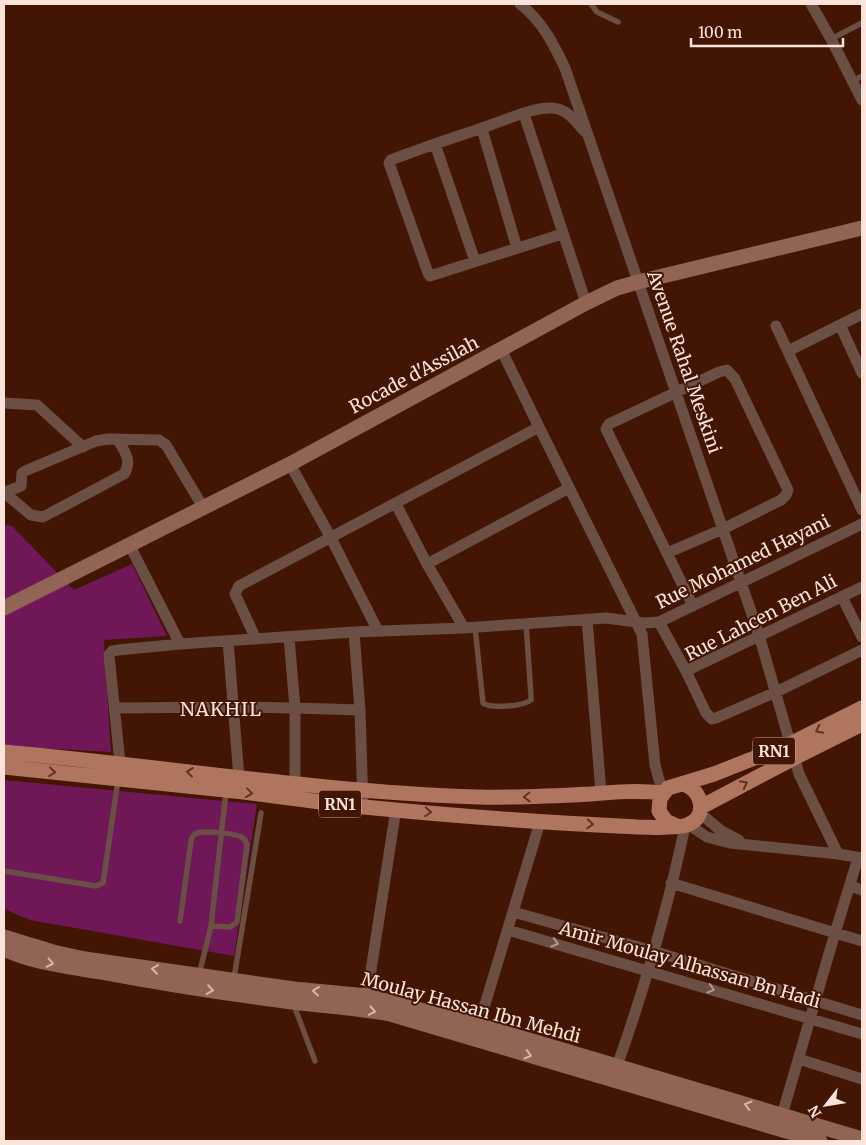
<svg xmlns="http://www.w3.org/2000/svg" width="866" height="1145" font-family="Merriweather,serif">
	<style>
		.green { fill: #701758 }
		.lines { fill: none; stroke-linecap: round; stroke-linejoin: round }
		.lane { stroke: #6b4e44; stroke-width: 5.5 }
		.street { stroke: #6b4e44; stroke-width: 11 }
		.secondary { stroke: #926453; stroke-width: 15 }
		.primary { stroke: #af755f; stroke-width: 15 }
		.oneway { stroke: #63321f }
		.oneway2 { stroke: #b2988f }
		.oneway3 { stroke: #d6b7ab }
		.labels { text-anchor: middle; stroke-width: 4; stroke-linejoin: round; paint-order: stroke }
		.shield { fill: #431503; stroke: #c3a59a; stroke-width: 1 }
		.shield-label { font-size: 16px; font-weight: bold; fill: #fae3da }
		.street-label { font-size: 18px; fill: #fae3da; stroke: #431503 }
		.neighbourhood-label { font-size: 19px; letter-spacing: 1px; fill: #fae3da; stroke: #431503 }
	</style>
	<rect width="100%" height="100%" fill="#431503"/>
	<path class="green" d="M 4,524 L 12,526 L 74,590 L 132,564 L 167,636 L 104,640 L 111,752 L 4,746 Z
		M 4,780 L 257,804 L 234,956 L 30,920 L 4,909 Z"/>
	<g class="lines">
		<path class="lane" d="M 591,4 L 597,12 L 618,22
			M 831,39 L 862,23
			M 853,81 L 862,76
			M 475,627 L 483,703 C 490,709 524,706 531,700 L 531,696 L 526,623
			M 4,871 L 96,886 L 103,883 L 118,780
			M 180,921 L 191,841 C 192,838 192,836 195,834 C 202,830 237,833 243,838 C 246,840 246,842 247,845 L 237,922 L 230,927 L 211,926
			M 199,975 L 211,926 L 226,792
			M 234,978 L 261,813
			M 293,1003 L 315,1061"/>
		<path class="street" d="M 520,4 C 542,21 553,43 565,68 L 759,635 L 799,774 L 838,854
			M 811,4 L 831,39 L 862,100
			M 524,114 L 586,303
			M 482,129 L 517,248
			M 435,144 L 475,261
			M 562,234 L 430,276 L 428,273 L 389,163 L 391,160 C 422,148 453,138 485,127 C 504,121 538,104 558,109 C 570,112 577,123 584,131
			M 840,325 L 862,373
			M 776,326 L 862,510
			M 788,351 L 862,314
			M 4,403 L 37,405 L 83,447
			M 539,427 L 642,634 L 655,765 L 659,780 L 664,791
			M 117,439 C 124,450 133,461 124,474 L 43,517 L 31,515 L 7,495 L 8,491 L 21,486 L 22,473 L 25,471 L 96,441 L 108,439 L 159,440 L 166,445 L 203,507
			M 290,464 L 331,538 L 378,631
			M 569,488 L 427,564 L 464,628 L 606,618 L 644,623 L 659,622 L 862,524
			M 396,504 L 427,564
			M 129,544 L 180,644 L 354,632
			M 667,553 L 723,529 L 781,500 L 786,495 L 788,490 L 735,379 L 727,370 L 719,372 L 609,424 L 606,429 L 693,606
			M 862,587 L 686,671 L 706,713 L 712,719 L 716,718 L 776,692 L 862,650
			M 842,597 L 862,637
			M 587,619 L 601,793
			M 659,622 L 686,671
			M 256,639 L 235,594 L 239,586 L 539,427 L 501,349
			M 228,641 L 239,778
			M 115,708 L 233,707 L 295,708 L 289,637
			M 360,710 L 363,807
			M 120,763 L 109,655 L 112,651 L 118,650 L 180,644
			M 295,785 L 295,708 L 360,710 L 354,632 L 464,628
			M 700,813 L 720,830 L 739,840
			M 689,825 L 707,837 L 730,843 L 838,854 L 862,858
			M 671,883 L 862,941
			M 850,886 L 862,890
			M 513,912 L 653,951 L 862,1015
			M 508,930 L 862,1034
			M 367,996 L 396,809
			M 477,1031 L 540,822
			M 799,1059 L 862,1079
			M 615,1072 C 643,993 668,908 685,826
			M 780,1122 L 835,933 L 858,858"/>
		<path class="secondary" d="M 4,608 L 290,464 L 586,303 L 617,288 L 638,282 L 862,228
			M 4,937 L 53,952 L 85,959 L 294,989 L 367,996 L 478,1025 L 862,1139
			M 4,949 C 33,963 68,966 100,972 C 164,984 228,994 292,1002 C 325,1006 358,1008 390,1014 L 820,1141"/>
		<path class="primary" d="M 4,752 C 162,766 319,792 478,797 C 515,798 553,796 591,794 C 615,792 639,790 663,793
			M 4,767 C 77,775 151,782 225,790 C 271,795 317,802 364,807 C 455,816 547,823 638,827 C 651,827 675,829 687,825 C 709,817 702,789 683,784
			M 701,807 L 794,758 L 862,724
			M 677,826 L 666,821 L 659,811 L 660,798 L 668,788 L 714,774 L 790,744 L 862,708"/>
	</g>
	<defs><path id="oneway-chevron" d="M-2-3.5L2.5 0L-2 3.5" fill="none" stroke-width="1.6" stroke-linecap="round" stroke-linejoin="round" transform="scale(1.25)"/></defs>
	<g class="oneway">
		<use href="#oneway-chevron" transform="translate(819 730) rotate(153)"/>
		<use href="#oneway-chevron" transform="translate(52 772) rotate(6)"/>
		<use href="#oneway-chevron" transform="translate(190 772) rotate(-173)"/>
		<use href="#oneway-chevron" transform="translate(744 784) rotate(-27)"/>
		<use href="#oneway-chevron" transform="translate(249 793) rotate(7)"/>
		<use href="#oneway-chevron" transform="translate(527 797) rotate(179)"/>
		<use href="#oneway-chevron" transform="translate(428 812) rotate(5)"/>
		<use href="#oneway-chevron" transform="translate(590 824) rotate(3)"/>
	</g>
	<g class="oneway2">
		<use href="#oneway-chevron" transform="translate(555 943) rotate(16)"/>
		<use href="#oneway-chevron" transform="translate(711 989) rotate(16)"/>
	</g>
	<g class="oneway3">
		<use href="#oneway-chevron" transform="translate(50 963) rotate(12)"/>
		<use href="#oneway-chevron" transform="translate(155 969) rotate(-172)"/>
		<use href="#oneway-chevron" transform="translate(210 990) rotate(9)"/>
		<use href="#oneway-chevron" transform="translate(316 991) rotate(-174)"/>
		<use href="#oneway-chevron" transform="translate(372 1011) rotate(11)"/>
		<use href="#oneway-chevron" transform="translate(528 1055) rotate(16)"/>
		<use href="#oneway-chevron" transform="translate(748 1105) rotate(-164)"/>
	</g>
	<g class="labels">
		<g class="shield">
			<rect x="753" y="737.5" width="42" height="27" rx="4"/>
			<rect x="319" y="790.5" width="42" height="27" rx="4"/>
		</g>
		<g class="shield-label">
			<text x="774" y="757">RN1</text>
			<text x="340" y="810">RN1</text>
		</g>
		<g class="street-label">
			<text transform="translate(684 362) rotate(71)" y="6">Avenue Rahal Meskini</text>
			<text transform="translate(414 375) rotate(-28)" y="6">Rocade d'Assilah</text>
			<text transform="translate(743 562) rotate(-26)" y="6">Rue Mohamed Hayani</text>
			<text transform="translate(761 618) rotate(-27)" y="6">Rue Lahcen Ben Ali</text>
			<text transform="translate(690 965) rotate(16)" y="6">Amir Moulay Alhassan Bn Hadi</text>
			<text transform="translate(471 1008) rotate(15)" y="6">Moulay Hassan Ibn Mehdi</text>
		</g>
		<g class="neighbourhood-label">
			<text x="221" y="716">NAKHIL</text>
		</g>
	</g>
	<rect width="866" height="1145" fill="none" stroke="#fae3da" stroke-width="10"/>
	<g transform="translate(826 1105) rotate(239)" stroke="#431503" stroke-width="4" paint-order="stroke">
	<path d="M0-4L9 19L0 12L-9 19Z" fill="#fae3da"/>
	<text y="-8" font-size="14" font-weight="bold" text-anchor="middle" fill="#fae3da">N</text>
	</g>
	<path d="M691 38v8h152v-8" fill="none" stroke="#fae3da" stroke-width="2.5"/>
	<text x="698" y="38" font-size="15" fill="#fae3da" stroke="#431503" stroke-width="4" paint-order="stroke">100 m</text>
</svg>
